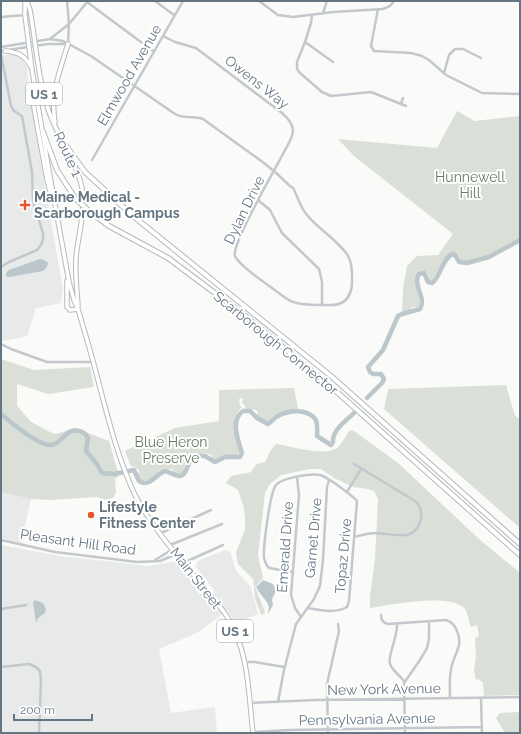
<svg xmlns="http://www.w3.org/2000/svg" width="521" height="734" font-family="Raleway,sans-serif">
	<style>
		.built { fill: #e8e9e9 }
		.green { fill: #dadfd7 }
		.water { fill: #bbc7cb }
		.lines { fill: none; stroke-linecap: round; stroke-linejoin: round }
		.river { stroke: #bbc7cb; stroke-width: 4.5 }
		.major-casing { stroke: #b5babe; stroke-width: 5.5 }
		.highway-casing { stroke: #b4b9bd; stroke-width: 6 }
		.minor { stroke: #c3c8cc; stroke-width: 2.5 }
		.major { stroke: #fff; stroke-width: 3.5 }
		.highway { stroke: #fff; stroke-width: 4 }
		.highway-bridge-casing { stroke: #b4b9bd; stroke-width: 6; stroke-linecap: butt }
		.highway-bridge { stroke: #fff; stroke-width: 4 }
		.poi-dot { fill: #e4572e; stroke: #fff; stroke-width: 1.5 }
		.labels { text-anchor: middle; stroke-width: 4; stroke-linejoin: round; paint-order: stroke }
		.shield { fill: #fff; stroke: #939fa8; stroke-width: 1 }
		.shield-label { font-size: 13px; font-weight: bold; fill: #657683 }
		.street-label { font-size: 14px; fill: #657683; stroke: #fff }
		.park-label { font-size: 14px; fill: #687a64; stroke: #fff }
		.poi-label { font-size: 14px; font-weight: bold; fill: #657683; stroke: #fff; text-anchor: start }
	</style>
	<rect width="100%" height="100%" fill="#fafaf8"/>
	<path class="built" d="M 1,55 L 12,55 L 21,58 L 27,67 L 29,90 L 36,135 L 63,289 L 61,303 L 36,308 L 27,336 L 3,341 L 1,340 Z
		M 1,492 L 31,499 L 21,543 L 1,538 Z
		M 1,545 L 60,556 L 149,566 L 177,561 L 222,614 L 199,632 L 159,649 L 171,713 L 215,707 L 217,733 L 1,733 Z
		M 225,550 L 229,551 L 231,554 L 236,571 L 251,587 L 258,614 L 236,623 L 215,595 L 214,590 L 196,567 L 197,562 L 200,560 Z"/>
	<path class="green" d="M 457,111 L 475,121 L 520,116 L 520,239 L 483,258 L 461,262 C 448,238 439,273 431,281 L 429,281 L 428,274 L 425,271 L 418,272 L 415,279 L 420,305 L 419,307 L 413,307 C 409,310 407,313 402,312 L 403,289 L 407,266 L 417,256 L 438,255 L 453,234 L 354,156 L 338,139 L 437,148 Z
		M 1,359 L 34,370 L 90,367 L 94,387 L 48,394 L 17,384 L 17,405 L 18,407 L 31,422 L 52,433 L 56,434 L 75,428 L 109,441 L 119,476 L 115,479 L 116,492 L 114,497 L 107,500 L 97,497 L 51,500 L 31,499 L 1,492 Z
		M 506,385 L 515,416 L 520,419 L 520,528 L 384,409 L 388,389 Z
		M 294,388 L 298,409 L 277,415 L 270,422 L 256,416 L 258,412 L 256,410 L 246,409 L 244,404 L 242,404 L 243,398 L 239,399 L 240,405 L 242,407 C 232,418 235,422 236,435 C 237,440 237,446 240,451 L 238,455 L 224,456 L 219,459 L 213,460 L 210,457 L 213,456 C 208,453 192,451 188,457 C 185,463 185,469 181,474 L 173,473 L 173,469 L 160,471 L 156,477 L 150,480 L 141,481 L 137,475 L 139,472 L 139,470 L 133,466 L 131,467 L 125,451 L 175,428 L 219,421 L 219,390 Z
		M 350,430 L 354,431 L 398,463 L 479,539 L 520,573 L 520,695 L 484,696 L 483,683 L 478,679 L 476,680 L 474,671 L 476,655 L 475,638 L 479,636 L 477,625 L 471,627 C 469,622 468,614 465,609 C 452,592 388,605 370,608 L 370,596 L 375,559 L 378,499 L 374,491 L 368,489 L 353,487 L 334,478 L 321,469 L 310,469 L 281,475 L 269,485 L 265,493 L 258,555 L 263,578 L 255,587 L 265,612 L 264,614 L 261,615 L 255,598 L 253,579 L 238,564 L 237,559 L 236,552 L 245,530 L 245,519 L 244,508 L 238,490 L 226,483 L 231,476 C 235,475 248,473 251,472 C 253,470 254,466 257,464 L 265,462 L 271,450 L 276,444 C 290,446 325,457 337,448 C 341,445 347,434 350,430 Z
		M 520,712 L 520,733 L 505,733 L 496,718 L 500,713 Z"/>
	<path class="water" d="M 40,259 L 44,260 L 48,263 L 47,267 L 43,271 L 9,277 L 6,276 L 6,273 L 9,270 Z
		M 263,580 L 273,584 C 277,591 275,594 272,599 L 273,605 L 268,614 C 268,611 269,609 269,607 C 268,601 259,594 256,587 Z
		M 35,600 L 43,603 L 46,609 L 45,613 L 38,618 L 36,623 L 33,602 Z"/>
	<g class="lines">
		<path class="river" d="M 367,398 L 382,383 L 384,379 L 381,374 L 373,374 L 370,372 L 368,367 L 383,350 L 398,316 L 402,314 L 420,309 C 427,298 412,285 419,274 L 424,273 L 428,282 L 432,283 C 441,276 441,261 452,254 L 455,255 L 459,262 L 467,263 L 489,257 L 520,240
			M 1,414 C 10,422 39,446 51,445 C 63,444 65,427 79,431 C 84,432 86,434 88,438 L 86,451 L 97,464 L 102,473 L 114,474 L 134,470 L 139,481 C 150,488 156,474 165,471 C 170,472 175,476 180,476 C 190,475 185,452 204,456 C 209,457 211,461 215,462 L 225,457 L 240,457 L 242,453 C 238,440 230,420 243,411 L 250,411 L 257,418 L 268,424 C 272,422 274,418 278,416 C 289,410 308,408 316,420 C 318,425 317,431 317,436 L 331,445 L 333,442 C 332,430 346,421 354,413"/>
		<g class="major-casing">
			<path id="major" d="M 25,1 L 25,15 L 32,70 L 49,171 L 69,282 L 74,300 L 78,309 C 85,333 92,356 98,380 C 108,418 118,459 135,495 C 151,526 179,558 202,585 C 214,600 228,614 235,632 C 249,662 249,700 253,733
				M 27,1 L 30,10 C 36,44 38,80 49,112 C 58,137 77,163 82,188 C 86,212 78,234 76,258 C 75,274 77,290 78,306
				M 5,51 C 17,52 25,55 31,67
				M 33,85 L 34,108 L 47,180 L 52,199
				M 55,122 C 50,94 60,70 68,44
				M 67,281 L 67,307 L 70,310 L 78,309"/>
		</g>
		<g class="highway-casing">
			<path id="highway" d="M 43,132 L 57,170 L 75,198
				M 61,139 L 85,172 L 133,216 L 331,376 L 520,544
				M 89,211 L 109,226 L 168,258 L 239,311 L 329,385 L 520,555"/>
		</g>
		<path class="minor" d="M 67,1 L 69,24 L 68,44
			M 155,1 L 174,15
			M 259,1 L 278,15 L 293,17 L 333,12 L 383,9 L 390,6 L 394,1
			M 87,2 L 153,51
			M 378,9 L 371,46 L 374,51 L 411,53 L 422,56 L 429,60 L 446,75 L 482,93 L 520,94
			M 323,13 L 327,1
			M 312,15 L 311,23 L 305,42 L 297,62 L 297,69 L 300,73 L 322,92 L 331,96 L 371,92 L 406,106
			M 1,17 L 25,15
			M 50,39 L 69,24 L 88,1
			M 305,42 L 333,62
			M 1,47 L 50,39 L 63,41 L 91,56 L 175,114 C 184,119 194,116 203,119 L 264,163 C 273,170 282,178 290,186 L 293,188 C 298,197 300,207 307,215 C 317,228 344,245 349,258 C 353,266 352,276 352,285 C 351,293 348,301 339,304 C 333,306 304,305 297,303 C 289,302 283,296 276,291 C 267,284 239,266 235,256 C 231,244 276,168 284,152 C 287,146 293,138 293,130 C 292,122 287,118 282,113 L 196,48 L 175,42 L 163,36
			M 1,51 L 48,44 L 68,44
			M 1,54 L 11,106 L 14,111 L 22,116 L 32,172 L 33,201 L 43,233 L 43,239 L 41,245 L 37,250 L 9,262 L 1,267
			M 444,73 L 449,55 L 455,49 L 463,49 L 481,58
			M 401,104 L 403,98
			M 92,160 L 183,1
			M 258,200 L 270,210 L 282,233 L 319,269 L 322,282 L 322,304
			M 1,344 L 11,349 L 47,362 L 93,362
			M 354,464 L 415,501 C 421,506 422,511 421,518 C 417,543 394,534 377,533 C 369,533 362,535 354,537
			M 297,477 L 299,495 L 291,595 L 295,608 L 301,617
			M 347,492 L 361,469
			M 161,533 L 211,510
			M 1,540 L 55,552 L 137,562 L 160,561 L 177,554
			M 170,545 L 222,524
			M 155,560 L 173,549
			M 183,563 L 223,545
			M 293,572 L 269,568 C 266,565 265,562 264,558 C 263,547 270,492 276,485 C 281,478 311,473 320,475 C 326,476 353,496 357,501 L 349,601 L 347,607 C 335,614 321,610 308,608
			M 1,609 L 26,605
			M 381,615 C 381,620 384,623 388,624 L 446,620 C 452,622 455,625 457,631 C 464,647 453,654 451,670 C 449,679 450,689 450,698
			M 397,624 C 398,636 387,657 390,664 C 392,670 400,676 404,681
			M 244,662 L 255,662 L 284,667
			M 1,667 L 29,664 L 36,667 L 40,671 L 41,682 L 39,733
			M 481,698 L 482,733
			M 278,702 L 284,670 L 296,624 L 314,599 L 320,586 L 323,560 L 327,487 L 329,480
			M 249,703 L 315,700 L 520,697
			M 253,732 L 290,730 L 482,727
			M 328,733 L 327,684 L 339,631 L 338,624
			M 405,733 L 404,683 L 420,660 L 427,648 L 429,639 L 429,621"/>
		<use href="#major" class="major"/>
		<use href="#highway" class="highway"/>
		<g class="highway-bridge-casing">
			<path id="highway-bridge" d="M 75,198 L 89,211"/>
		</g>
		<use href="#highway-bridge" class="highway-bridge"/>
	</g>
	<g class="poi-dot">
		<path d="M23 199h4v4h4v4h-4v4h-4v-4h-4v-4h4z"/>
		<circle cx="91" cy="515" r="4"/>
	</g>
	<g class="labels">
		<g class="shield">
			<rect x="26" y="83" width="36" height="22" rx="3"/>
			<rect x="217" y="620" width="36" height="22" rx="3"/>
		</g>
		<g class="shield-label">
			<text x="44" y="99">US 1</text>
			<text x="235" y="636">US 1</text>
		</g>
		<g class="street-label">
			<text transform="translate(129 75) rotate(-60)" y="5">Elmwood Avenue</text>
			<text transform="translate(257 82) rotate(38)" y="5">Owens Way</text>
			<text transform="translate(68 154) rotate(65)" y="5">Route 1</text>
			<text transform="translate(244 210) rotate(-64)" y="5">Dylan Drive</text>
			<text transform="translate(276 343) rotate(39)" y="5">Scarborough Connector</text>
			<text transform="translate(313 538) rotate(-85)" y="5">Garnet Drive</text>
			<text transform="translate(78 542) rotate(8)" y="5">Pleasant Hill Road</text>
			<text transform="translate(285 547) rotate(-86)" y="5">Emerald Drive</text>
			<text transform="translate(343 556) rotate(-85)" y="5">Topaz Drive</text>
			<text transform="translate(196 578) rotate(52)" y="5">Main Street</text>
			<text transform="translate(384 689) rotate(-1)" y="5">New York Avenue</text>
			<text transform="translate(367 719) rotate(-1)" y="5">Pennsylvania Avenue</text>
		</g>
		<g class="park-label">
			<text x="470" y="182">Hunnewell<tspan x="470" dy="16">Hill</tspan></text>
			<text x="171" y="447">Blue Heron<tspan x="171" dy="16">Preserve</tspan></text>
		</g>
		<g class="poi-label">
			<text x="34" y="202">Maine Medical -<tspan x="34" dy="16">Scarborough Campus</tspan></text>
			<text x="99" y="512">Lifestyle<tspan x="99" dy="16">Fitness Center</tspan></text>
		</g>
	</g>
	<rect width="521" height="734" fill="none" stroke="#657683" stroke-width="4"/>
	<path d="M14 714v6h78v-6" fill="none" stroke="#657683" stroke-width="2"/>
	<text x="20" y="714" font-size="12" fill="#657683" stroke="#ffffff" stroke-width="3" paint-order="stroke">200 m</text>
</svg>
